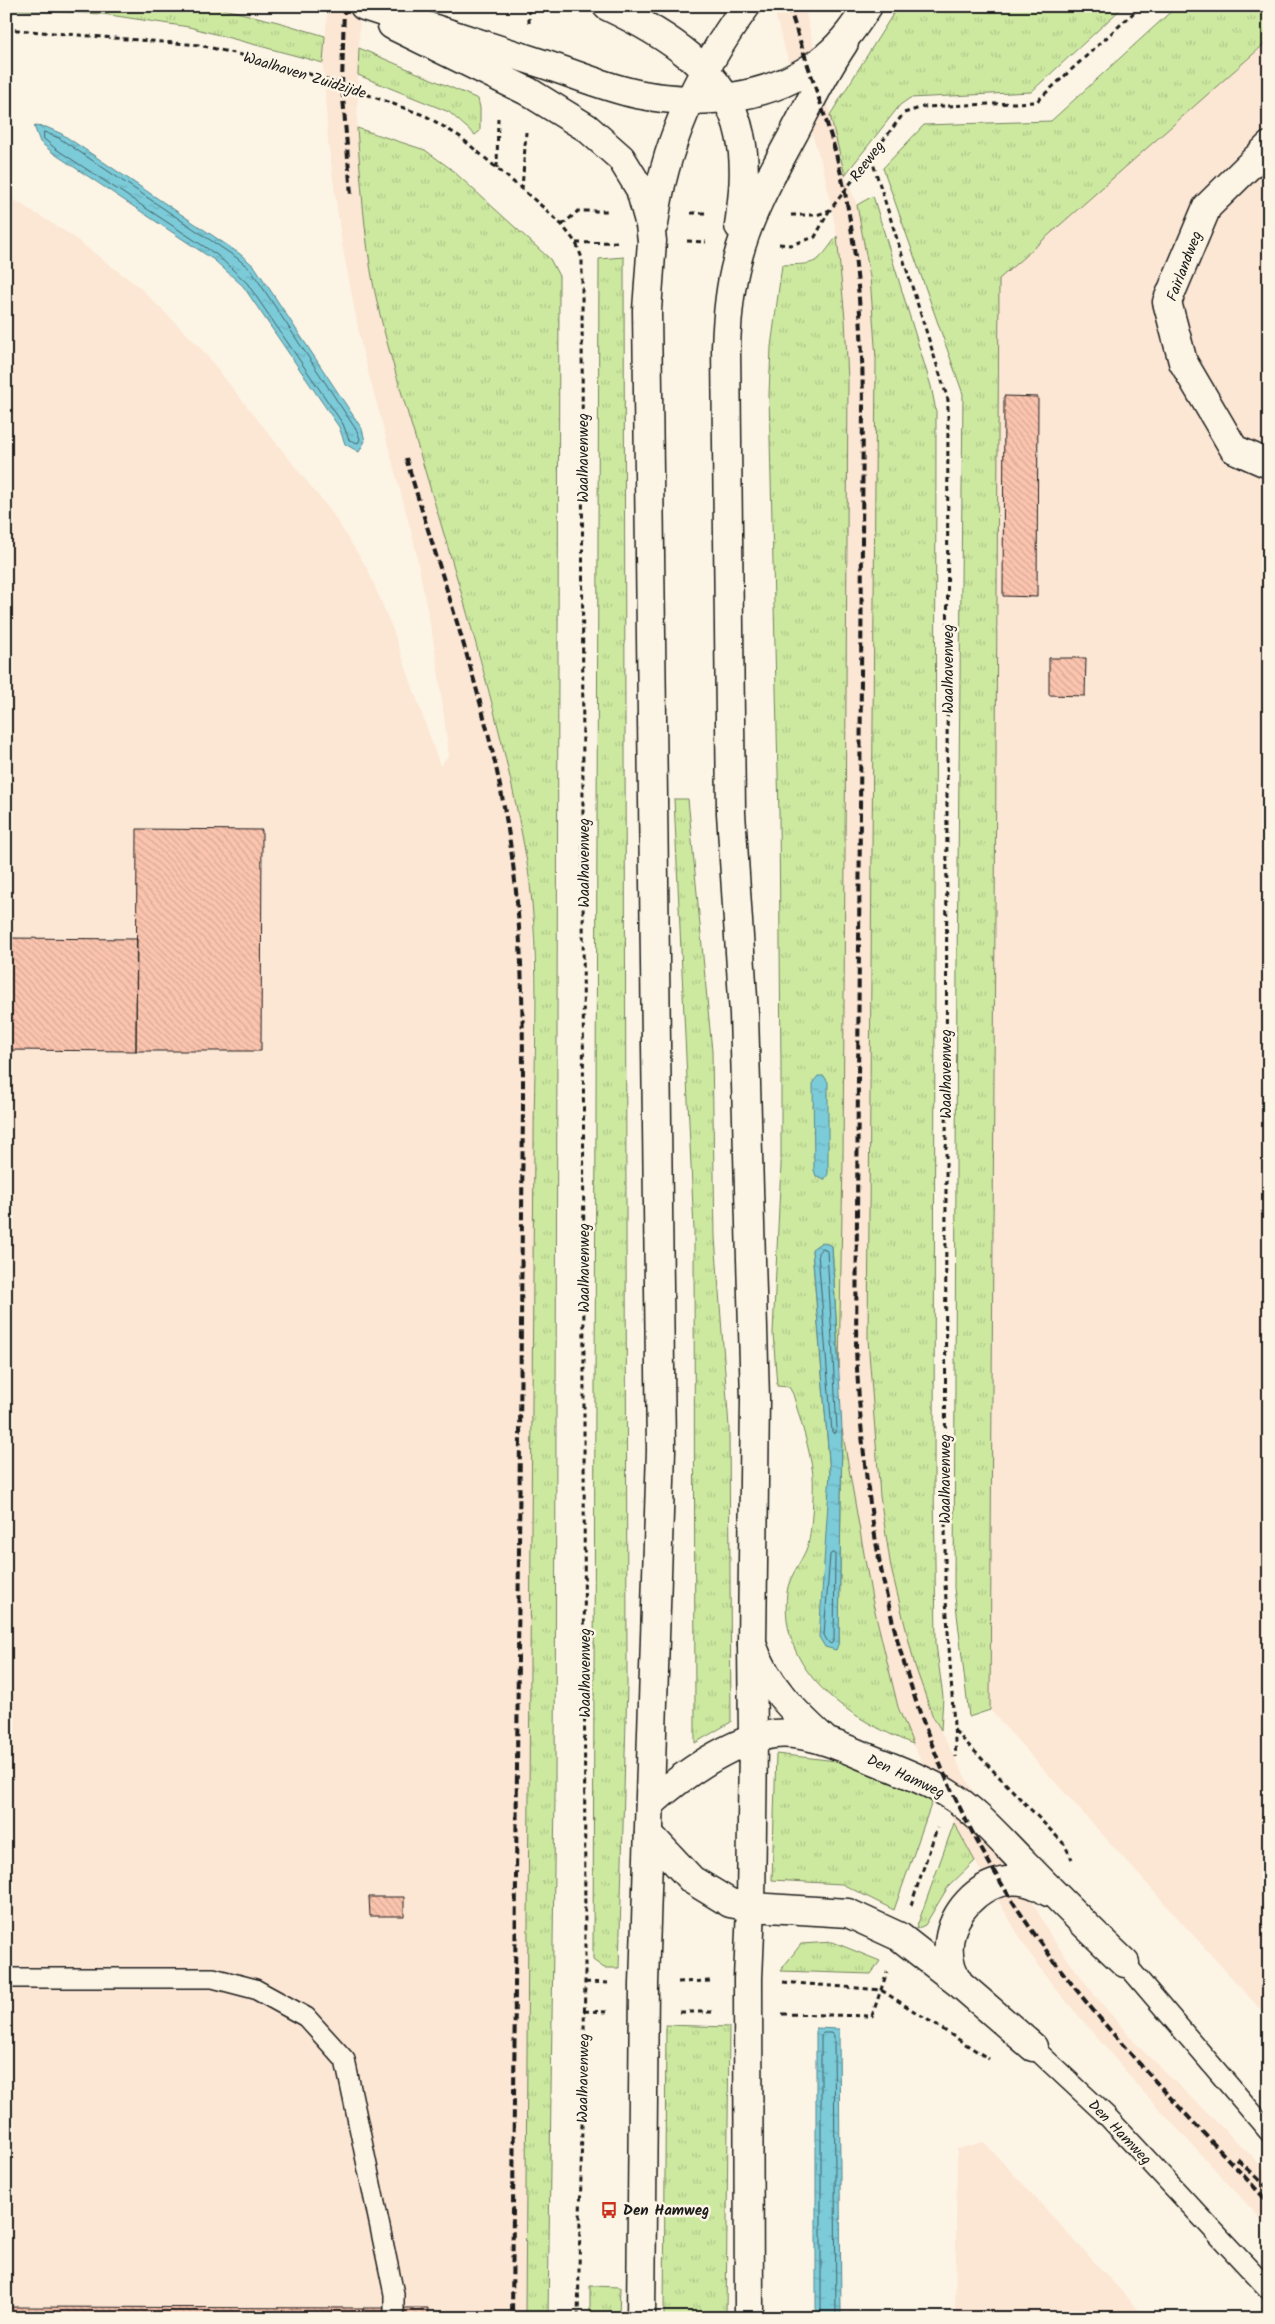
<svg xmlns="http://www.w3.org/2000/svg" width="1275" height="2324" font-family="Kalam,sans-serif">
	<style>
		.built { fill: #fce6d4 }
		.grass { fill: url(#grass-tufts); stroke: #74825e }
		.water { fill: url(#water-ripples); stroke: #56858d }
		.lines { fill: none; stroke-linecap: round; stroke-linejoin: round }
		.shore { stroke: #426268; stroke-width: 1 }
		.building { fill: url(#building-back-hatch); stroke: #1c1c1c }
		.service-casing { stroke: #1c1c1c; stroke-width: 22 }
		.minor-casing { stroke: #1c1c1c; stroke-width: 31 }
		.tertiary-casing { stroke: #1c1c1c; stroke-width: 31 }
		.secondary-casing { stroke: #1c1c1c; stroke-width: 31 }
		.path { stroke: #1c1c1c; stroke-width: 3; stroke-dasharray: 5 4; stroke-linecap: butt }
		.service { stroke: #fcf5e5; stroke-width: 19 }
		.minor { stroke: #fcf5e5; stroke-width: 28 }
		.tertiary { stroke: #fcf5e5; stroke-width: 28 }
		.secondary { stroke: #fcf5e5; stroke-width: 28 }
		.rail { stroke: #1c1c1c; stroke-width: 4; stroke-dasharray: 8 4; stroke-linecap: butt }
		.labels { text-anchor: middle; stroke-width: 5; stroke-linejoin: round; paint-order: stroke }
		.street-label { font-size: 15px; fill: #1c1c1c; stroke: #fcf5e5 }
		.poi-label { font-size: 15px; font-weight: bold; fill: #1c1c1c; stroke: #fcf5e5; text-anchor: start }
	</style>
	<defs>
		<pattern id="grass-tufts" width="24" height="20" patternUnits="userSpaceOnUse" patternTransform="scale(1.25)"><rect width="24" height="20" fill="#cde9a0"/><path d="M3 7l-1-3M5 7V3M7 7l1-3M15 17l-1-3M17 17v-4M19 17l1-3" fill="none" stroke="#afc789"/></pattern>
		<pattern id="water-ripples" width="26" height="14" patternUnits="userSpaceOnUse" patternTransform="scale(1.25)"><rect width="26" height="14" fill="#7ccbd9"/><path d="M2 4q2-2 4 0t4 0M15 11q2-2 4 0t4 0" fill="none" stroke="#6baeba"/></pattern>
		<pattern id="building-back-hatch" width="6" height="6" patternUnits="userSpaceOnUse" patternTransform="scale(1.25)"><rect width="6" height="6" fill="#fbc4ae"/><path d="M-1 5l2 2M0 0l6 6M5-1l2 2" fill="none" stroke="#d7a895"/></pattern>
	</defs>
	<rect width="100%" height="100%" fill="#fcf5e5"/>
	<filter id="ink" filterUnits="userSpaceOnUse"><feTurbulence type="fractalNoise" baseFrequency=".02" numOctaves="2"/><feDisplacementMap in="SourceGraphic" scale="10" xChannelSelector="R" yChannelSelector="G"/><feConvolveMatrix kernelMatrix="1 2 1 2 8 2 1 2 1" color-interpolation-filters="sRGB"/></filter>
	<g filter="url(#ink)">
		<path class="built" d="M 328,6 L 360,6 L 357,128 L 364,211 L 374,287 L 391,356 L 460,588 L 509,770 L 526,854 L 532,904 L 534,985 L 534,1143 L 525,2318 L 6,2318 L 6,195 L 69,234 L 139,287 L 199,346 L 332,513 L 367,568 L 393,630 L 440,766 L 449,755 L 436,655 L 414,542 L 362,349 L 341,238 L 328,141 L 323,63 Z
			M 773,6 L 804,6 L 845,175 L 857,205 L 870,277 L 875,320 L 876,513 L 868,1339 L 933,1717 L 1052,1938 L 1096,1997 L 1138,2046 L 1269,2173 L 1269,2228 L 1139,2087 L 1055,1988 L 1028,1951 L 975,1861 L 913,1745 L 898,1707 L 872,1599 L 842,1429 L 839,1369 L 843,1161 L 848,380 L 845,319 L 837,236 L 824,171 L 785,50 Z
			M 1269,40 L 1269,2019 L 990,1710 L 999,279 Z
			M 984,2142 L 1146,2318 L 955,2318 L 957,2149 Z"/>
		<path class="grass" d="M 6,6 L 211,6 L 278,22 L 325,36 L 323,63 L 189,27 L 103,14 L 6,9 Z
			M 898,6 L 1124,6 L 1031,92 L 910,98 L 900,105 L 845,175 L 830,115 Z
			M 1177,6 L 1269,6 L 1269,40 L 999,279 L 990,1710 L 969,1717 L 954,1588 L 957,964 L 963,394 L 883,168 L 924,125 L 1051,121 Z
			M 359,48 L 478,99 L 480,108 L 480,131 L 475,135 L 449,112 L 358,75 Z
			M 357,128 L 425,150 L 451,169 L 550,259 L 559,276 L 555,1794 L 548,2318 L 525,2318 L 534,1143 C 534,1048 542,944 525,851 C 502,724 463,598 426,474 C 408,412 387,351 374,288 C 364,236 361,181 357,128 Z
			M 873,196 L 931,386 L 936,411 L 934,1482 L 936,1644 L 943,1697 L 941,1730 L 933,1717 L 915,1666 L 891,1568 L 880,1496 L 868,1339 L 876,359 L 870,277 L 857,205 Z
			M 837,236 L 845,319 L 848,380 L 843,1161 L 839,1369 L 832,1246 L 812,1250 L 830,1473 L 829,1503 L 839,1642 L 842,1429 L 872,1599 L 898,1707 L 913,1744 C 848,1718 778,1673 787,1592 C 789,1574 806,1558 809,1540 C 812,1526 814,1489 813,1475 C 810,1448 800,1420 793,1394 L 789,1387 L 777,1386 L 773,1333 L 781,1165 L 781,1069 L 779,814 L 769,395 L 771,347 L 782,265 C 818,264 816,265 837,236 Z
			M 624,257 L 627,1684 L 619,1968 L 604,1968 L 593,1960 L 599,259 Z
			M 674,799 L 688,799 L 712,1051 L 715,1237 L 729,1427 L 731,1722 L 695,1743 L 694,1230 Z
			M 776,1754 L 854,1763 L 934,1796 L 894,1910 L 842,1884 L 772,1880 Z
			M 954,1823 L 975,1861 L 948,1887 L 925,1925 L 916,1929 Z
			M 833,1942 L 880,1961 L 871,1974 L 780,1971 L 801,1944 Z
			M 666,2025 L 729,2027 L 726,2318 L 664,2318 Z
			M 590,2286 L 620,2287 L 619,2318 L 590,2318 Z"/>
		<path class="water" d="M 34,126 L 46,127 L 62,134 L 240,254 L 255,267 L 362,429 L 365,441 L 359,452 L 345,444 L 339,427 L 243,286 L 214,260 L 53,153 L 40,142 Z
			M 818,1076 L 824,1076 L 828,1082 L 828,1174 L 824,1180 L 816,1176 L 814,1170 L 813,1082 Z
			M 822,1242 L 832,1246 L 842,1429 L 839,1642 L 836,1650 L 825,1647 L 819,1637 L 830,1473 L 812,1249 Z
			M 816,2028 L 839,2029 L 841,2318 L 816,2318 Z"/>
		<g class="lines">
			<path class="shore" d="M 44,132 L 59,138 L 237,258 L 251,270 L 357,431 L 360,439 L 358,443 L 349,440 L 343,424 L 247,283 L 217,255 L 56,149 L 44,139 Z
				M 823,1248 L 827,1251 L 837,1429 L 835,1434 L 832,1432 L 818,1253 Z
				M 833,1553 L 835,1555 L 834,1641 L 831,1644 L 828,1642 L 824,1635 L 830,1555 Z
				M 821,2318 L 821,2035 L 823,2033 L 832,2033 L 834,2036 L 836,2318"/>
		</g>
		<path class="building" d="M 1004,396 L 1038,397 L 1037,597 L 1003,596 Z
			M 1049,658 L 1086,658 L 1085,696 L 1049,695 Z
			M 137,829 L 262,830 L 261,1051 L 136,1051 Z
			M 6,938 L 137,939 L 136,1051 L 6,1050 Z
			M 369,1897 L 404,1897 L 404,1916 L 370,1916 Z
			M 6,2307 L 363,2308 L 363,2318 L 6,2318 Z
			M 363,2308 L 428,2308 L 428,2318 L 363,2318 Z"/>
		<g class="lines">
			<g class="service-casing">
				<path id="service" d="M 1125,1963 L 1269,2132
					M 6,1978 L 213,1978 L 255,1989 L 306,2017 L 345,2060 L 394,2294 L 394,2318
					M 1033,2047 L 1106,2115 L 1269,2290"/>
			</g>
			<g class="minor-casing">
				<path id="minor" d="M 1269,146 L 1207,207 L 1167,302 L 1183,362 L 1234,449 L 1264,462 L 1269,461
					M 752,1644 C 766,1685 794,1712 826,1741
					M 650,1804 C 681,1776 731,1740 774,1734 C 804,1731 833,1743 861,1755 C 890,1767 920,1777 947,1793 C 976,1811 999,1838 1023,1862 C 1056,1896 1090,1930 1125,1963
					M 649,1834 L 692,1880 L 730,1903 L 751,1907 L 848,1913 L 900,1937 L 960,1984 L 1033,2047
					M 960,1984 C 921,1929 991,1851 1048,1892"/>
			</g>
			<g class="tertiary-casing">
				<path id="tertiary" d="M 607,6 C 662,32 727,70 740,135 C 747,165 743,196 739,226
					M 392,25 L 527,91 L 587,128 L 621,158 L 640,189 L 650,225 L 652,241 L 647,310 L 661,1450 L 644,1984 L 641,2318
					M 654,224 C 664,143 698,72 746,6
					M 749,2318 L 748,1979 L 751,1907 L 753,1740 L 752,1644 L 755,1399 L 744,1014 L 731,813 L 726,348 C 727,319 729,290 737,261 C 748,216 772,174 794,133 C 810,102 825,71 844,43"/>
			</g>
			<g class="secondary-casing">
				<path id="secondary" d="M 364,6 C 422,25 479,43 537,62 C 570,72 603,87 637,94 C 702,107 776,99 827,56 C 844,42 856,24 868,6"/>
			</g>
			<path class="path" d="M 529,23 L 529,6
				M 6,29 L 199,45 L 263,60 L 319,77 L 426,116 L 459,136 L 544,208 L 562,225 L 576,243 L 582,258 L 585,1982 L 578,2318
				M 871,157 L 948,400 L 945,1584 L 956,1757
				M 497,168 L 498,117
				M 522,190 L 526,132
				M 691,213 L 705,213
				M 791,215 L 817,215 L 830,210 L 904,113 L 923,107 L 1036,102 L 1141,6
				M 562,225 L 578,211 L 610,211
				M 687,241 L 706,242
				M 576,243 L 618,242
				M 779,244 L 791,245 L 815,237 L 829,211
				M 955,1731 L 1064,1844 L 1072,1859
				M 911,1905 L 937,1828
				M 585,1982 L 609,1983
				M 678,1982 L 714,1981
				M 783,1982 L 881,1990 L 989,2059
				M 584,2011 L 608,2012
				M 680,2012 L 713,2012
				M 782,2014 L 872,2016 L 887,1972"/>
			<use href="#service" class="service"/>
			<use href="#minor" class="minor"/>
			<use href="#tertiary" class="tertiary"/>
			<use href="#secondary" class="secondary"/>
			<path class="rail" d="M 344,6 L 342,85 L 351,195
				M 789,6 C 804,56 822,104 836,154 C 858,237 862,321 863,406 L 856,1349 C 867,1578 912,1769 1051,1957 C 1116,2044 1195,2123 1269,2203
				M 406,458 C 441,576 485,696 506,818 C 523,913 523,1009 523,1105 L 512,2318
				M 1237,2159 L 1269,2189"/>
		</g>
	</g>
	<defs>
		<g id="bus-bare" transform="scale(1.35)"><path d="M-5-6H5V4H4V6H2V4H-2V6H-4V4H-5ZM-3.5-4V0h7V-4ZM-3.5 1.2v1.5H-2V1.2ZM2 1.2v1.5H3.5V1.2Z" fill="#c8321e" stroke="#fcf5e5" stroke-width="2.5" paint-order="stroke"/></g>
	</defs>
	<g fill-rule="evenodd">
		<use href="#bus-bare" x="609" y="2210"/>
	</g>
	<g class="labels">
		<g class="street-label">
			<text transform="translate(305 75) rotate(17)" y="5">Waalhaven Zuidzijde</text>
			<text transform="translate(867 161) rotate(-53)" y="5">Reeweg</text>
			<text transform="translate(1184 266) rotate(-69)" y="5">Fairlandweg</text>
			<text transform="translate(583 458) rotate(-90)" y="5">Waalhavenweg</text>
			<text transform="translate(948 669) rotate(-90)" y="5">Waalhavenweg</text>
			<text transform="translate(584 863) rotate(-90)" y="5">Waalhavenweg</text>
			<text transform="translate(946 1074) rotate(-90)" y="5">Waalhavenweg</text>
			<text transform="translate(584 1268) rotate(-90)" y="5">Waalhavenweg</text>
			<text transform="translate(945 1479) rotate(-90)" y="5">Waalhavenweg</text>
			<text transform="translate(585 1673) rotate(-90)" y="5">Waalhavenweg</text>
			<text transform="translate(906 1776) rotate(25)" y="5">Den Hamweg</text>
			<text transform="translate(583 2078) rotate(-89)" y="5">Waalhavenweg</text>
			<text transform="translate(1120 2132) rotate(46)" y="5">Den Hamweg</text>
		</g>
		<g class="poi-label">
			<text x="623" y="2215">Den Hamweg</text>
		</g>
	</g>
	<rect width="1275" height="2324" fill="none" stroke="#fcf5e5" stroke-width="25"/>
	<rect x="12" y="12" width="1250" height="2299" fill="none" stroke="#1c1c1c" stroke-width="2" filter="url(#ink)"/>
</svg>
